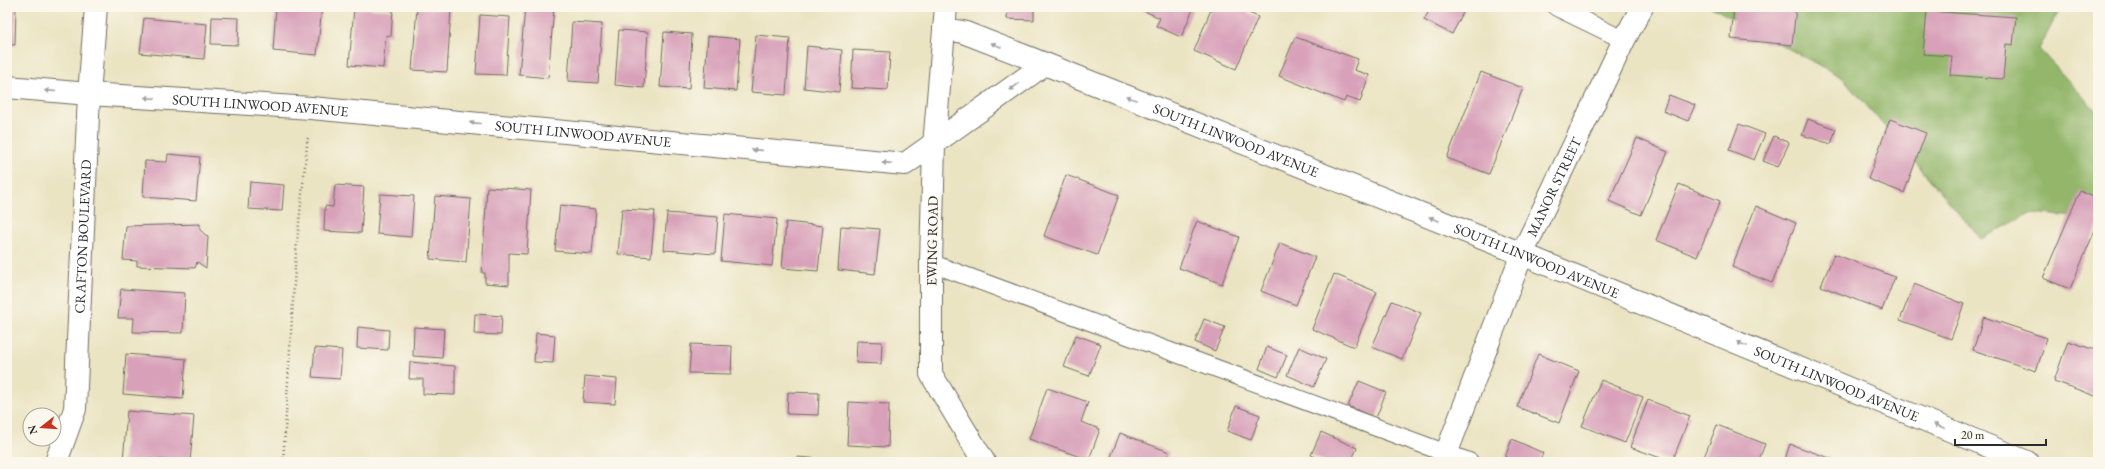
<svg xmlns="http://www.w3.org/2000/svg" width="2105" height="469" font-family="'EB Garamond',serif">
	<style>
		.forest { fill: #93b66a; stroke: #5f704a }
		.building { fill: #d8a1b9 }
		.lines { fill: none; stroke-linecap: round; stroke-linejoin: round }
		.service-casing { stroke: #6e6c60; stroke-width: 19 }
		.minor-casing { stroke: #6e6c60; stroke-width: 24 }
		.tertiary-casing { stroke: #6e6c60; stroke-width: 24 }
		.path { stroke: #6e6c60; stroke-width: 2.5; stroke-dasharray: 1 3; stroke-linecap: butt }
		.service { stroke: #fff; stroke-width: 17 }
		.minor { stroke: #fff; stroke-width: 22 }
		.tertiary { stroke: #fff; stroke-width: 22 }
		.oneway { fill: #a0a0a0 }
		.labels { text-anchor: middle; stroke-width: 3; stroke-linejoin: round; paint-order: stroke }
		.street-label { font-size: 14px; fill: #2b2b2b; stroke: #fbf7ec }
	</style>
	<rect width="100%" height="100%" fill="#fbf7ec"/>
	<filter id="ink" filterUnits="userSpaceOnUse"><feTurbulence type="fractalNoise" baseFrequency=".025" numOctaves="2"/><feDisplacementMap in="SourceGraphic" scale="8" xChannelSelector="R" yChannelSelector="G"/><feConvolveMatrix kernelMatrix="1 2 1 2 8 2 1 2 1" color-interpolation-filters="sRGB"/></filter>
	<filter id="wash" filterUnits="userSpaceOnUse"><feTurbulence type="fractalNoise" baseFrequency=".012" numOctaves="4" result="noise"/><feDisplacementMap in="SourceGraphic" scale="16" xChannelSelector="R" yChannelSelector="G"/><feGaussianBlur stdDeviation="0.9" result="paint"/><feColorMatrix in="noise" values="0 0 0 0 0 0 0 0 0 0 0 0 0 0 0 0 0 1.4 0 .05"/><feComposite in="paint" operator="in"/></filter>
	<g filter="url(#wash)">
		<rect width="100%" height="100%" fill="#ebe4c3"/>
		<path class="forest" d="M 1711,7 L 2061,7 L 2039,49 L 2098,113 L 2098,219 L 2031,213 L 1981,239 L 1843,78 Z"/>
		<g id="blocks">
			<path class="building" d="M 7,7 L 16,7 L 15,45 L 7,45 Z
				M 276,7 L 322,7 L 317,55 L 273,51 Z
				M 525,7 L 554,7 L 548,78 L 519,75 Z
				M 1008,7 L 1034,7 L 1034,20 L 1007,19 Z
				M 1135,7 L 1194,7 L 1181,37 L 1156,26 L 1160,18 Z
				M 1212,7 L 1240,7 L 1240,9 L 1258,17 L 1236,69 L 1194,51 Z
				M 1431,7 L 1466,7 L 1452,34 L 1424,20 Z
				M 1734,7 L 1796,7 L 1792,45 L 1731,39 Z
				M 354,8 L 393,10 L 391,36 L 386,35 L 383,68 L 349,65 Z
				M 417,8 L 451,10 L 447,72 L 412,70 Z
				M 1927,11 L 2016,17 L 2013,45 L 2006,44 L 2003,79 L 1950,75 L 1952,56 L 1923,54 Z
				M 480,15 L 510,17 L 506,75 L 476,74 Z
				M 212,17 L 239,18 L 238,45 L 211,44 Z
				M 144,18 L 207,24 L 204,59 L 140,53 Z
				M 572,22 L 602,24 L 598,83 L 568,81 Z
				M 619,30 L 648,32 L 644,88 L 615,85 Z
				M 664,32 L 692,34 L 689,89 L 660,87 Z
				M 756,35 L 790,38 L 786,95 L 751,92 Z
				M 708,36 L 740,39 L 736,91 L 704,88 Z
				M 1295,37 L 1358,59 L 1354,70 L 1369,75 L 1360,102 L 1346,97 L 1344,102 L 1279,76 Z
				M 807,46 L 842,50 L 839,92 L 804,88 Z
				M 853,50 L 890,52 L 888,90 L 851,88 Z
				M 1481,72 L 1523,88 L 1489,174 L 1447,158 Z
				M 1669,95 L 1695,105 L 1688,121 L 1663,111 Z
				M 1808,119 L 1836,129 L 1831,144 L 1802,135 Z
				M 1890,119 L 1926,133 L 1904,193 L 1868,179 Z
				M 1739,124 L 1765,134 L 1754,160 L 1729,150 Z
				M 7,135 L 11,135 L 9,172 L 7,172 Z
				M 1774,136 L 1789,143 L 1778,167 L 1763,161 Z
				M 1637,138 L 1668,152 L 1641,215 L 1609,201 Z
				M 168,154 L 200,157 L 196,201 L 143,197 L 145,161 L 167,162 Z
				M 1066,175 L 1119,195 L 1097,255 L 1044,236 Z
				M 250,182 L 284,185 L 282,211 L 248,209 Z
				M 1679,184 L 1720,201 L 1697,257 L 1656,240 Z
				M 335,185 L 364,187 L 361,233 L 324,231 L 325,206 L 333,207 Z
				M 487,187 L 531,190 L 527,254 L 509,253 L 509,285 L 485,283 L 485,273 L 482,273 Z
				M 2080,191 L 2098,199 L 2098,223 L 2070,289 L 2043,278 Z
				M 380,194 L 414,196 L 411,237 L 377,234 Z
				M 435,196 L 471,199 L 466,262 L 430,259 Z
				M 560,205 L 596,209 L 592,254 L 555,251 Z
				M 1756,206 L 1796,223 L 1772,283 L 1732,267 Z
				M 622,209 L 655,211 L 651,257 L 618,254 Z
				M 667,213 L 718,217 L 715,254 L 664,250 Z
				M 725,214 L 777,219 L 772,266 L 721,261 Z
				M 1197,221 L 1239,237 L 1222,284 L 1179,268 Z
				M 786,222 L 823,226 L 818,271 L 782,268 Z
				M 200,224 L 200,230 L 208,237 L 206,268 L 197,262 L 195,268 L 137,266 L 137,261 L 123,260 L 126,226 Z
				M 841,226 L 880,229 L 875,274 L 838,270 Z
				M 1280,243 L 1315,257 L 1296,305 L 1261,291 Z
				M 1834,254 L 1895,277 L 1882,310 L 1821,286 Z
				M 1334,274 L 1377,292 L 1354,347 L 1312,329 Z
				M 1914,284 L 1964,304 L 1951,339 L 1900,320 Z
				M 121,289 L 185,293 L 183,333 L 133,332 L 134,318 L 118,318 Z
				M 1392,301 L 1421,313 L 1402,359 L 1372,347 Z
				M 475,314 L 502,316 L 501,335 L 474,334 Z
				M 1984,317 L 2047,338 L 2036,371 L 1973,350 Z
				M 1204,319 L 1225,327 L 1215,351 L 1195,342 Z
				M 358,327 L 389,330 L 388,350 L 357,348 Z
				M 414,327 L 444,329 L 442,358 L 413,356 Z
				M 536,333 L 555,335 L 553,363 L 534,362 Z
				M 1076,335 L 1101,344 L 1089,376 L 1064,367 Z
				M 857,341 L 882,342 L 881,364 L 856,363 Z
				M 2068,341 L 2098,351 L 2098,397 L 2054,381 Z
				M 691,344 L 732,346 L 731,374 L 689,373 Z
				M 1267,347 L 1287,355 L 1278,377 L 1259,369 Z
				M 1299,347 L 1326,359 L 1314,387 L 1287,375 Z
				M 315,348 L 342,350 L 340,379 L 312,377 Z
				M 126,354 L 186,359 L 183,399 L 123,394 Z
				M 1538,354 L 1579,371 L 1559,423 L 1517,407 Z
				M 410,362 L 455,366 L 455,395 L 423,394 L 423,379 L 409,379 Z
				M 585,376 L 617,379 L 615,404 L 583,402 Z
				M 1601,380 L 1643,397 L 1625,443 L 1582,426 Z
				M 1359,381 L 1386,392 L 1376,418 L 1348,406 Z
				M 1047,388 L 1088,402 L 1081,422 L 1100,429 L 1089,460 L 1029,439 Z
				M 788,392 L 819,393 L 818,415 L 787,414 Z
				M 1648,400 L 1690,416 L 1672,462 L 1630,447 Z
				M 849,402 L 889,404 L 888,447 L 847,445 Z
				M 1236,406 L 1260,415 L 1251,440 L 1227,431 Z
				M 127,411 L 194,416 L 190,462 L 149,459 L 149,462 L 123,462 Z
				M 1717,425 L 1765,444 L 1758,462 L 1702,462 Z
				M 1321,432 L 1357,448 L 1351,462 L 1326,462 L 1311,455 Z
				M 1120,433 L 1169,452 L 1165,462 L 1109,462 Z
				M 1512,439 L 1543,453 L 1539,462 L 1503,462 Z
				M 1790,444 L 1832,459 L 1831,462 L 1784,462 Z
				M 797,457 L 822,459 L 821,462 L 797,462 Z"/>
		</g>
	</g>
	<g filter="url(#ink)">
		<use href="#blocks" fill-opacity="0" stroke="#6e6c60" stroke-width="1"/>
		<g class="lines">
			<g class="service-casing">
				<path id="service" d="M 1556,7 L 1624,40
					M 931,263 L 1470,462"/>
			</g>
			<g class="minor-casing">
				<g id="minor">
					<path d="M 946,7 L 934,145 L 931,263 L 931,374 L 984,462"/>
					<path d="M 944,29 L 963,32 L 1045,64"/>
					<path id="s1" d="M 56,462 L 75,409 L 89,94 L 96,7"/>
					<path id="s2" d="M 1443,462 L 1522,254 L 1624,40 L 1642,7"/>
				</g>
			</g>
			<g class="tertiary-casing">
				<g id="tertiary">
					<path id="s3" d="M 7,87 L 89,94 L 311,108 L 905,164 L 1045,64 L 1522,254 L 2027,462"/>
				</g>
			</g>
			<path class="path" d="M 283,462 L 296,252 L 308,136"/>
			<use href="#service" class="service"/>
			<use href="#minor" class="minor"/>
			<use href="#tertiary" class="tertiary"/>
		</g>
		<defs><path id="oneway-solid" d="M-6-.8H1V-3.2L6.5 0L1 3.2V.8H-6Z"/></defs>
		<g class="oneway">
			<use href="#oneway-solid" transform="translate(996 45) rotate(-158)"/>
			<use href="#oneway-solid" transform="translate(1014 87) rotate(144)"/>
			<use href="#oneway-solid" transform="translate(50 91) rotate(-175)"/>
			<use href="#oneway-solid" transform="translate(150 98) rotate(-176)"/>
			<use href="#oneway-solid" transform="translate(1131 98) rotate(-158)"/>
			<use href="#oneway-solid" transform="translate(475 123) rotate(-175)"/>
			<use href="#oneway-solid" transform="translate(757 150) rotate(-175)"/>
			<use href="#oneway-solid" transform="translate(887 163) rotate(-175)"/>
			<use href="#oneway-solid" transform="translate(1434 219) rotate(-158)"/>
			<use href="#oneway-solid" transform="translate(1742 344) rotate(-158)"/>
			<use href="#oneway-solid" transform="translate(1939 426) rotate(-158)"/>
		</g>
	</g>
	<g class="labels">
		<g class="street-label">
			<text dy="5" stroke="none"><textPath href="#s3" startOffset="254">SOUTH LINWOOD AVENUE</textPath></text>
			<text dy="5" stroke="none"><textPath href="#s3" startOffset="578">SOUTH LINWOOD AVENUE</textPath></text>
			<text dy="5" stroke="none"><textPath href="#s3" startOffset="1279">SOUTH LINWOOD AVENUE</textPath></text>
			<text dy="5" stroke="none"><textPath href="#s2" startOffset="297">MANOR STREET</textPath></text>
			<text dy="5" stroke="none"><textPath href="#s1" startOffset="229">CRAFTON BOULEVARD</textPath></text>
			<text transform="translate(932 241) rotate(-89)" y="5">EWING ROAD</text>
			<text dy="5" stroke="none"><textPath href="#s3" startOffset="1603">SOUTH LINWOOD AVENUE</textPath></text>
			<text dy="5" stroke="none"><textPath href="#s3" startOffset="1927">SOUTH LINWOOD AVENUE</textPath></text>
		</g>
	</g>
	<rect width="2105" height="469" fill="none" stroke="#fbf7ec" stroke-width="24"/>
	<g transform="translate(42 427) rotate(253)"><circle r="19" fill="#fbf7ec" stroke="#a8a59f"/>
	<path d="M0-3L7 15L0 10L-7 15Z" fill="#c8321e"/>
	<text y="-6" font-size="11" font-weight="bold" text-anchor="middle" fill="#2b2b2b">N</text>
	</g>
	<path d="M1955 439v6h91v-6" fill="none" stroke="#2b2b2b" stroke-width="2"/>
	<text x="1961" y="439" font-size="12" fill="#2b2b2b" stroke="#fbf7ec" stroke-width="3" paint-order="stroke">20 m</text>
</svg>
